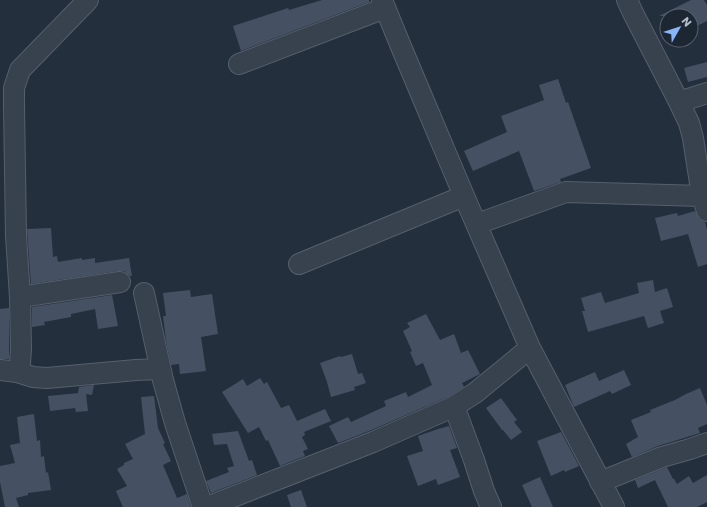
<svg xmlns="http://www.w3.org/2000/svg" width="707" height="507" font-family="Poppins,sans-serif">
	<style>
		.building { fill: #455162 }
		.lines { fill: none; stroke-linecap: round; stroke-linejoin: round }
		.minor-casing { stroke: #565f6c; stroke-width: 22 }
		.minor { stroke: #38414e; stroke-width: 20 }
	</style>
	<rect width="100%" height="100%" fill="#242f3e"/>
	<path class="building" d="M 322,0 L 369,0 L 369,2 L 241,51 L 233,26 L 288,8 L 289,10 Z
		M 691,0 L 704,0 L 707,5 L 707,21 L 691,29 L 691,16 L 659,16 Z
		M 707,62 L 707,77 L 688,82 L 684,68 Z
		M 558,79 L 566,103 L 568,102 L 591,168 L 560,179 L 561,182 L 534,191 L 519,151 L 473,171 L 464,151 L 507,132 L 501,116 L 544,100 L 539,85 Z
		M 695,211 L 699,219 L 705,222 L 707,230 L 707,264 L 698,267 L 688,234 L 661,241 L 655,218 L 677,213 L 678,216 Z
		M 51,228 L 53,257 L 57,256 L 58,262 L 82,258 L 82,260 L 95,258 L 95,263 L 129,258 L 132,276 L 130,276 L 124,271 L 118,271 L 31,284 L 27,229 Z
		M 653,280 L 655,292 L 667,288 L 673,307 L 660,311 L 664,323 L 648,328 L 644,316 L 588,332 L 582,311 L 585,311 L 581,298 L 601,292 L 605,303 L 639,293 L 637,283 Z
		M 190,290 L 191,297 L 212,294 L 218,334 L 201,337 L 206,371 L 180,374 L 179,364 L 171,365 L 166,341 L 163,316 L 166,316 L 163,293 Z
		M 112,295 L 118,326 L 98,329 L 95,309 L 71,314 L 71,317 L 44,322 L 45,325 L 32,327 L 32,307 Z
		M 9,308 L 9,359 L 0,359 L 0,309 Z
		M 426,314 L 440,340 L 454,334 L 461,353 L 468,350 L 480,374 L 462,383 L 464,387 L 448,397 L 369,431 L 338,443 L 329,426 L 348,417 L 351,422 L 386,406 L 384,401 L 406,392 L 408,397 L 432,385 L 423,363 L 416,366 L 410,352 L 412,351 L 403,331 L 410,327 L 407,323 Z
		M 352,354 L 358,374 L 362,373 L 366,383 L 354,387 L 355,390 L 331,397 L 327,382 L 320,363 L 340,356 L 341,357 Z
		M 624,370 L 631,385 L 612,394 L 610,391 L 574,407 L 565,385 L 595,372 L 599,381 Z
		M 260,378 L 264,384 L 267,382 L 281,408 L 289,405 L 297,421 L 325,409 L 331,421 L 304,432 L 305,435 L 302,437 L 308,449 L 303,451 L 305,456 L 280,466 L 268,440 L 266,441 L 259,427 L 248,433 L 222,392 L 243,379 L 247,386 Z
		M 94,385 L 92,395 L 86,394 L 88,411 L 76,412 L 75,408 L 50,411 L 48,396 L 79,393 L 78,393 L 79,387 Z
		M 700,388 L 707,405 L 707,424 L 698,428 L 700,433 L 658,446 L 632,457 L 626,444 L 638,437 L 631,420 L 651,412 L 650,410 L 675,400 L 686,394 Z
		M 154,396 L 158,428 L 165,443 L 163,444 L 171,461 L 163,465 L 177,498 L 187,494 L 191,507 L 123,507 L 116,491 L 127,486 L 117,469 L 124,465 L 124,463 L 133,459 L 125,444 L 145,434 L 141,397 Z
		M 501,398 L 517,420 L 514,422 L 522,432 L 511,440 L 503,430 L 502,430 L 486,408 Z
		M 34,414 L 37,441 L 40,440 L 41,457 L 44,456 L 46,473 L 48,472 L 51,490 L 28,493 L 28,495 L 16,498 L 19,507 L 5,507 L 0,482 L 0,466 L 15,463 L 10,445 L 20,443 L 17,417 Z
		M 449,426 L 457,448 L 450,450 L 460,477 L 438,485 L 436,479 L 418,486 L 407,456 L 423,451 L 418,436 L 438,429 Z
		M 238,431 L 249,461 L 252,460 L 257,475 L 211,493 L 206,481 L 229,472 L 227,468 L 234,466 L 227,444 L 214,445 L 212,434 Z
		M 561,432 L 579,466 L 565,472 L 564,470 L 551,476 L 537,441 Z
		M 667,467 L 673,479 L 674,479 L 677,484 L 689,476 L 693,483 L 707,475 L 707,502 L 697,507 L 668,507 L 655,480 L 638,488 L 635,480 Z
		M 540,477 L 553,507 L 532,507 L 522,485 Z
		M 301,490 L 307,507 L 291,507 L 287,495 Z"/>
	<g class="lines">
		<g class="minor-casing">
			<path id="minor" d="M 382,0 L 402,49 L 464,196 L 530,348 L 614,507
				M 627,0 L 633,13 L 679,102 L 689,123 L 693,138 L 702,196 L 707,211
				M 239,64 L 385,8
				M 679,102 L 707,93
				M 477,224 L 566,192 L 702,196 L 707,195
				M 299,264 L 464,196
				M 144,293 L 163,380 L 175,423 L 203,507
				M 20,297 L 120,282
				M 0,370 L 17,372 L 20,363 L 21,349 L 20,297 L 16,236 L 14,105 L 14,88 L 20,70 L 88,0
				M 17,372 L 33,377 L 47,378 L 136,370 L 160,369
				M 454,406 L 474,460 L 484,491 L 491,507
				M 600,482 L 662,457 L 690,449 L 707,443
				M 207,507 L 373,442 L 453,407 L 475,393 L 530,348"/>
		</g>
		<use href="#minor" class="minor"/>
	</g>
	<g transform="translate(679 28) rotate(51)"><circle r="19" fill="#1d2633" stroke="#59626f"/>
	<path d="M0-3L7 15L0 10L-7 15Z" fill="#8ab4f8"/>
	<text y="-6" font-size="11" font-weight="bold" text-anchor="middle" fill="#b4bcc9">N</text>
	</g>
</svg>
